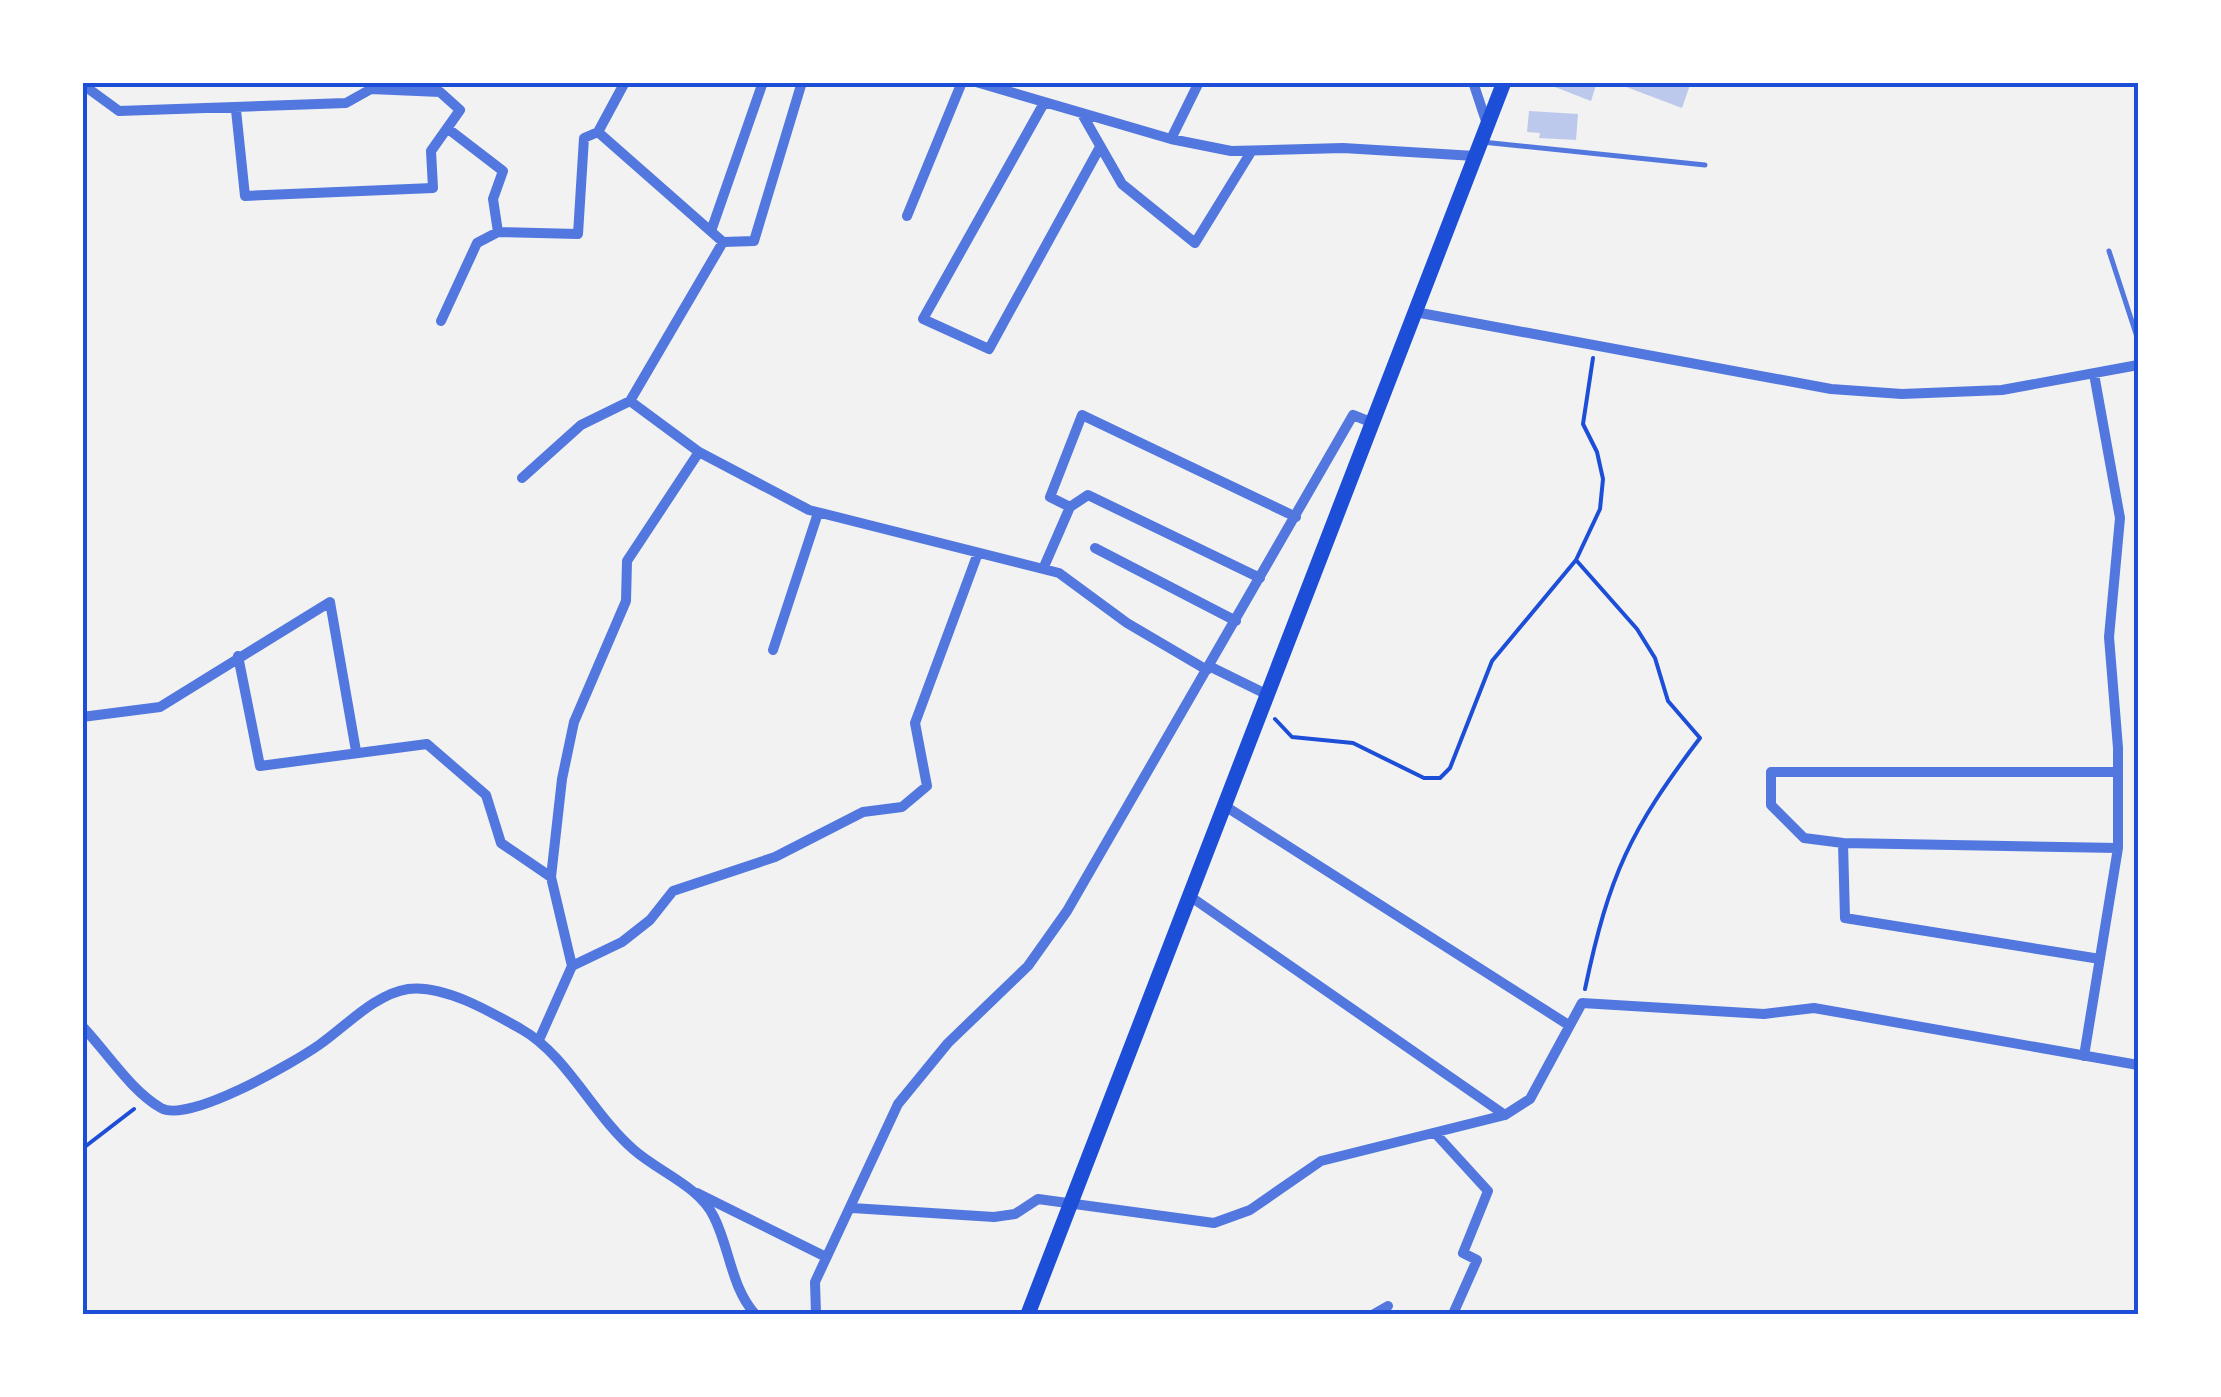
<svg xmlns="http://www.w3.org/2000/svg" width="2221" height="1397" font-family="Raleway,sans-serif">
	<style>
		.building { fill: #bdc9ec }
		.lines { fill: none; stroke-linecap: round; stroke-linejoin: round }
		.path { stroke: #1d4ed8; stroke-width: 4 }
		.service { stroke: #5277de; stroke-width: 5 }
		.minor { stroke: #5277de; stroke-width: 10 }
		.primary { stroke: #1d4ed8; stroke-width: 15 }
		.neatline { fill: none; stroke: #1d4ed8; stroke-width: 4 }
	</style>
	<rect width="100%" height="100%" fill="#f2f2f2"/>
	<path class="building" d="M 1542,82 L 1597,82 L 1591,101 Z
		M 1613,82 L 1691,82 L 1682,108 Z
		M 1529,111 L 1578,114 L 1576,140 L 1539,138 L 1540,133 L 1527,132 Z"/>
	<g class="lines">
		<path class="path" d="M 1576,560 L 1637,629 L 1655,658 L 1668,701 L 1700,738 C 1630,830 1609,875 1585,989
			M 1275,719 L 1292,737 L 1353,743 L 1424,778 L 1440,778 L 1450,768 L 1492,661 L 1576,560 L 1600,509 L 1603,479 L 1597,452 L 1583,424 L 1593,358
			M 82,1149 L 134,1109"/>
		<path class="service" d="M 1482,142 L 1705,165
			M 2109,251 L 2138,340"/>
		<path class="minor" d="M 976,82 L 1171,139 L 1231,151 L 1343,148 L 1475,156
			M 1473,82 L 1487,124
			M 82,84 L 119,111 L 346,103 L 371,89 L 440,92 L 460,110 L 431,151 L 433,188 L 245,196 L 236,110
			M 1044,103 L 923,319 L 989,349 L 1100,147
			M 1082,114 L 1122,184 L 1195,243 L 1251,152
			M 447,128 L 503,171 L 493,199 L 498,232
			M 1171,139 L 1199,82
			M 907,216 L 962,82
			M 711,231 L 763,82
			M 723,242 L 754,241 L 802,82
			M 1415,312 L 1831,389 L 1902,394 L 2002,390 L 2138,365
			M 441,321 L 477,243 L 498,232 L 578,234 L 584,138 L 598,132 L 625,82
			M 630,401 L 699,452 L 809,510 L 1059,573 L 1127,623 L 1207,670
			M 522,478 L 581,425 L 630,401 L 723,242 L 598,132
			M 1070,507 L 1088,495 L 1260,578
			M 1095,548 L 1236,621
			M 1043,569 L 1070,507 L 1050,497 L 1082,415 L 1296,517
			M 773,650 L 818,513
			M 238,656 L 260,766 L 427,744 L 486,795 L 501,843 L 551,877
			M 1209,666 L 1268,695
			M 82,717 L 160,707 L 330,602 L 356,751
			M 1225,806 L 1567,1024
			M 1843,843 L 2118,848
			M 1191,897 L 1505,1115
			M 2100,959 L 1845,918 L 1843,843 L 1804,838 L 1771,805 L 1771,772 L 2118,772
			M 572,966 L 622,942 L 650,920 L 673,891 L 775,857 L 863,812 L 902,807 L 927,786 L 915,723 L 978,553
			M 82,1026 C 106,1051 131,1091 161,1108 C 188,1124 293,1063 319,1045 C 345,1027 375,994 408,989 C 443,984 491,1012 521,1029 C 567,1055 593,1115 634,1150 C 659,1172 699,1186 714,1217 C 730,1249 731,1287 755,1314
			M 539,1040 L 572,966 L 551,877 L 562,779 L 574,722 L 626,601 L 627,561 L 699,452
			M 2084,1056 L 2118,848 L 2118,748 L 2109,637 L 2120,518 L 2094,374
			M 1435,1133 L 1488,1191 L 1463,1253 L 1477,1260 L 1453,1314
			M 697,1193 L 826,1257
			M 852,1208 L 994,1217 L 1015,1214 L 1038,1199 L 1214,1223 L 1250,1210 L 1321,1161 L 1505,1115 L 1530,1099 L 1582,1003 L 1764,1014 L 1814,1008 L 2138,1065
			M 816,1314 L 815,1282 L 898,1104 L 948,1043 L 1028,966 L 1067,911 L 1353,415 L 1373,423
			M 1374,1314 L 1388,1306"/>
		<path class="primary" d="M 1028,1314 L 1504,82"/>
	</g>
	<rect width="2221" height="1397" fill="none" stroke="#ffffff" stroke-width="170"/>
	<rect x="85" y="85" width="2051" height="1227" class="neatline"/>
</svg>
